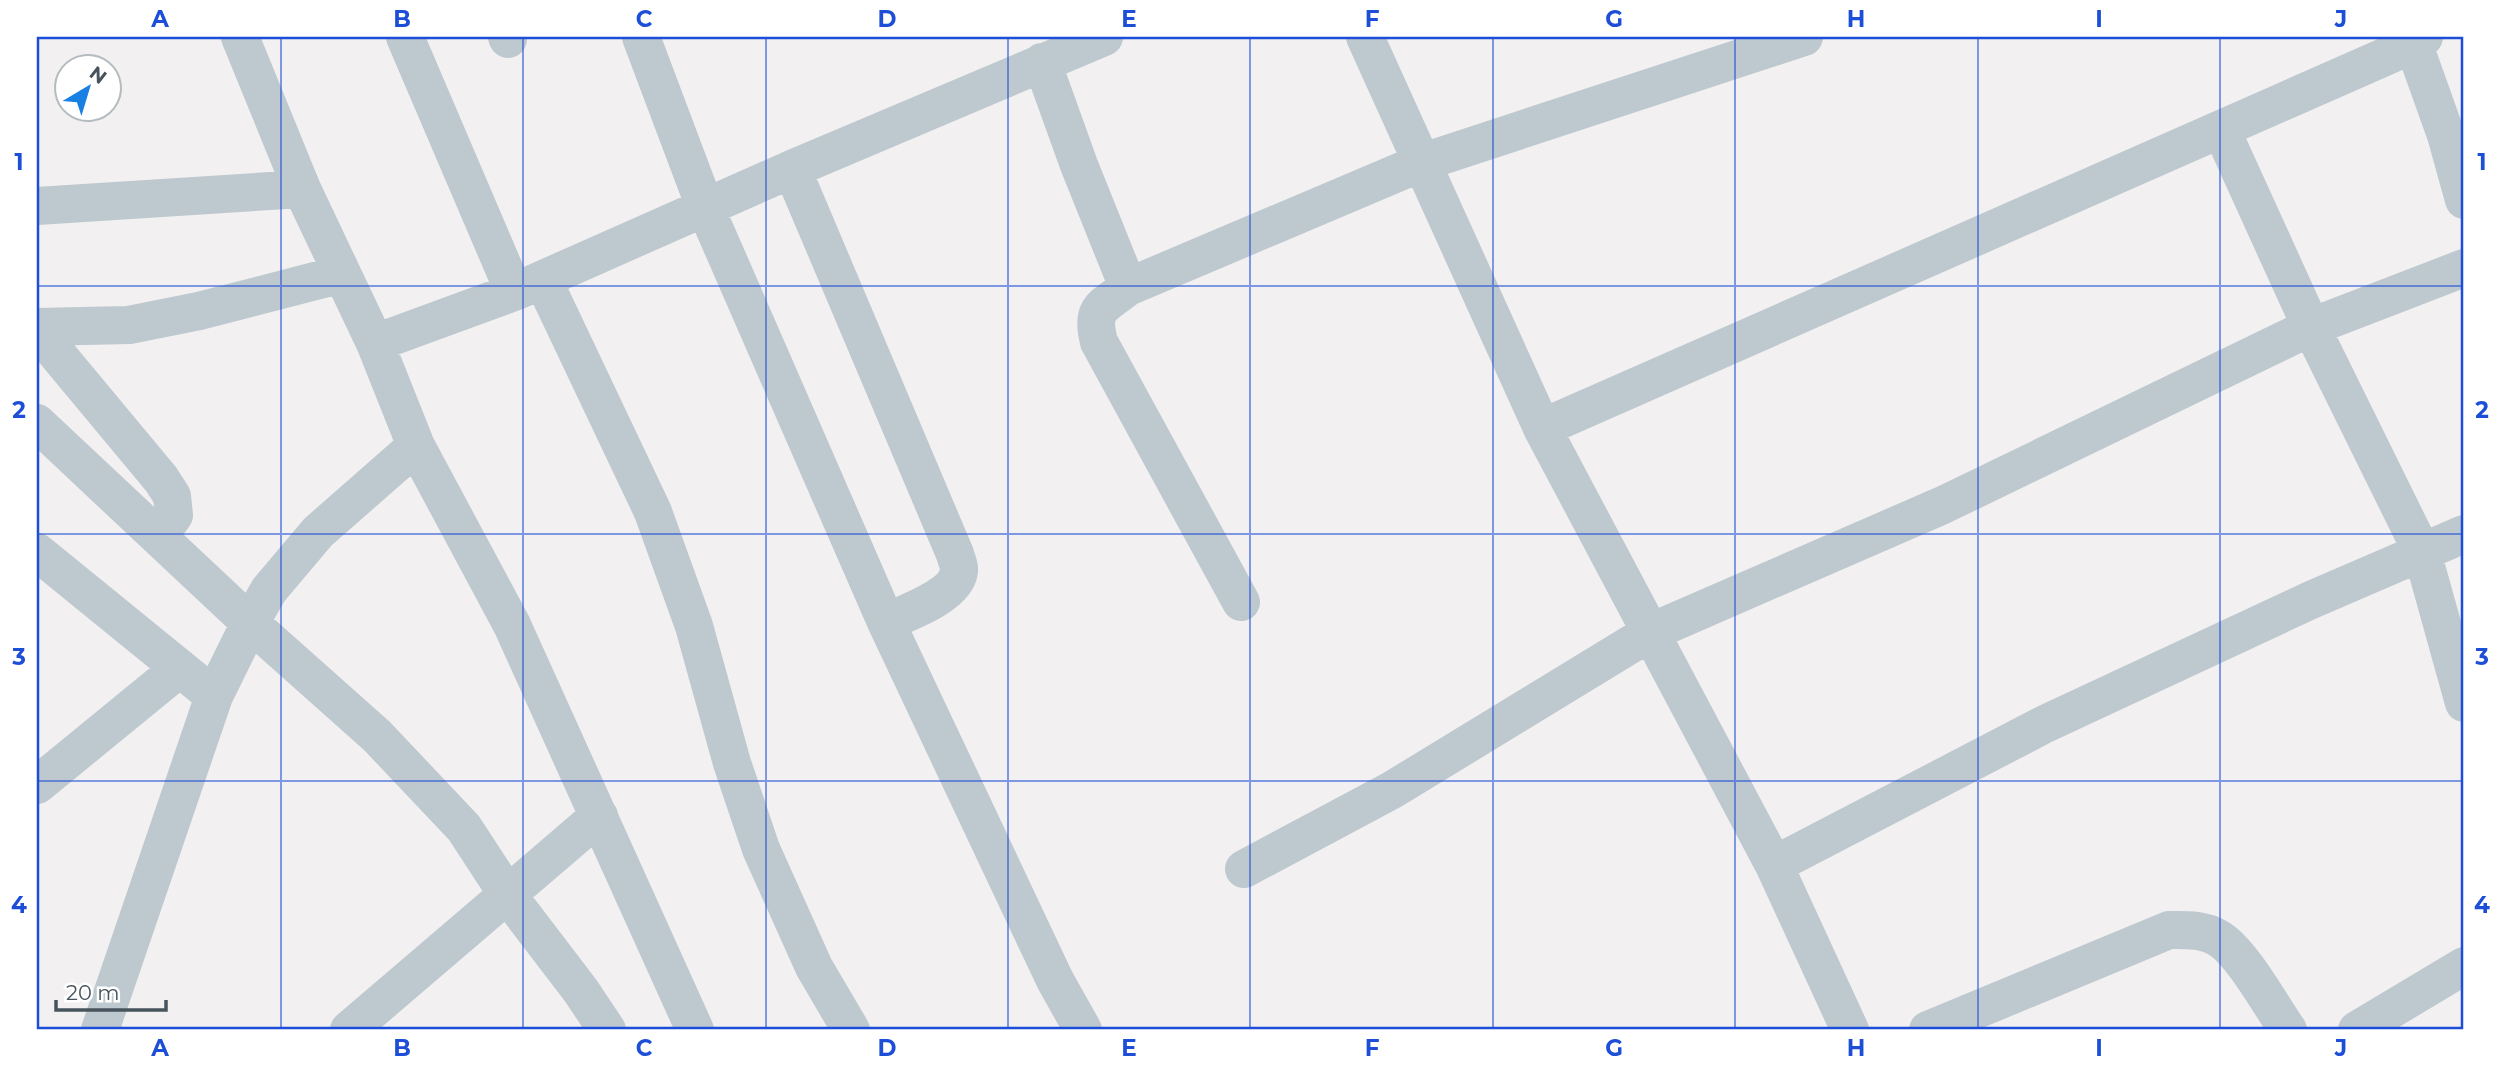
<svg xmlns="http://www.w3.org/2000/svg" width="2501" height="1067" font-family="Montserrat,sans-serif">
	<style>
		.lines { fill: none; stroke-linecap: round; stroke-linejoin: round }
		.minor { stroke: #bdc8cf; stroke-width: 38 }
		.grid { fill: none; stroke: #1d4ed8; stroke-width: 2; stroke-opacity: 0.55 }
		.neatline { fill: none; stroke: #1d4ed8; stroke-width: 2.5 }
		.grid-label { font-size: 23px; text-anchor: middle; font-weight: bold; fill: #1d4ed8 }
	</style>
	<rect width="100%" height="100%" fill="#f2f0f0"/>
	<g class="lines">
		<path class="minor" d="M 240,37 L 302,189 L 375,343 L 416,446 L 512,625 L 695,1030
			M 405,37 L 514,292
			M 507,37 L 508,39
			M 641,37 L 705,207 L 886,622 L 1055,980 L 1083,1030
			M 1365,37 L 1542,428 L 1774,865 L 1850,1030
			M 2411,37 L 2446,135 L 2464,200
			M 1042,62 L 1079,165 L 1128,287
			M 2221,129 L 2311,327 L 2422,552 L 2464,703
			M 792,169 L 955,554 C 956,559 960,566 959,571 C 956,596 906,613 886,622
			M 37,206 L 302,189
			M 543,280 L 653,512 L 694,626 L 732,763 L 761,849 L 814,967 L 851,1030
			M 37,327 L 129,325 L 199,311 L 342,274
			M 37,330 L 161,479 L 172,496 L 174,515 L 159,536
			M 375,343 L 514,292 L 792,169 L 1104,37
			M 37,423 L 250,623 L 377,736 L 464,828 L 507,894 L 581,991 L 607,1030
			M 1542,428 L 2414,44 L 2424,37
			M 37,552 L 214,696
			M 1241,602 L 1099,342 C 1090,307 1103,307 1128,287 L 1423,162 L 1804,37
			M 37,785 L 180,668
			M 1774,865 L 2045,724 L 2311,600 L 2464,534
			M 1244,869 L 1392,790 L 1651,632 L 1943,505 L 2311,327 L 2464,268
			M 100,1030 L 214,696 L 250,623 L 269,590 L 318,532 L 416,446
			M 349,1030 L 599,816
			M 1928,1030 L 2169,930 C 2185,930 2203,929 2218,938 C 2242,952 2271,1006 2288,1030
			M 2357,1030 L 2464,966"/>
	</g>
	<path class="grid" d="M 281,37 L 281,1030M 523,37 L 523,1030M 766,37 L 766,1030M 1008,37 L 1008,1030M 1250,37 L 1250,1030M 1493,37 L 1493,1030M 1735,37 L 1735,1030M 1978,37 L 1978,1030M 2220,37 L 2220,1030M 37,286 L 2464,286M 37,534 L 2464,534M 37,781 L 2464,781"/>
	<rect width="2501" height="1067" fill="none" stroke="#ffffff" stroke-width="77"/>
	<g transform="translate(88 88) rotate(38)"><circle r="33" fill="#ffffff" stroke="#b5bbbe" stroke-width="2"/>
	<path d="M0-5L12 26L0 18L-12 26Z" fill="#187fe3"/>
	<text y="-10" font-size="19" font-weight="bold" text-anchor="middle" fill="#47545d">N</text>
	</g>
	<path d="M56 1000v10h110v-10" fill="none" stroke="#47545d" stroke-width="3.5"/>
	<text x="66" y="1000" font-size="21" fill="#47545d" stroke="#ffffff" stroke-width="5" paint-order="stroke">20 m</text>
	<rect x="38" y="38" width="2424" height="990" class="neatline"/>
	<g class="grid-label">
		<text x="160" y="27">A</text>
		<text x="402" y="27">B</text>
		<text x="644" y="27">C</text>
		<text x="887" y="27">D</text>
		<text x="1129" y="27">E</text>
		<text x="1372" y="27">F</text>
		<text x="1614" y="27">G</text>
		<text x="1856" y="27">H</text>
		<text x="2099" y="27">I</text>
		<text x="2341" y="27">J</text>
		<text x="19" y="170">1</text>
		<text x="2482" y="170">1</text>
		<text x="19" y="418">2</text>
		<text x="2482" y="418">2</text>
		<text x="19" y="665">3</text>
		<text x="2482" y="665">3</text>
		<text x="19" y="913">4</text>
		<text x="2482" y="913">4</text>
		<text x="160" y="1056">A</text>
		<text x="402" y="1056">B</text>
		<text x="644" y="1056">C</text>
		<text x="887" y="1056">D</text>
		<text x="1129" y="1056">E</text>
		<text x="1372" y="1056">F</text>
		<text x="1614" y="1056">G</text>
		<text x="1856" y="1056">H</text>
		<text x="2099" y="1056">I</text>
		<text x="2341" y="1056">J</text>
	</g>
</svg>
